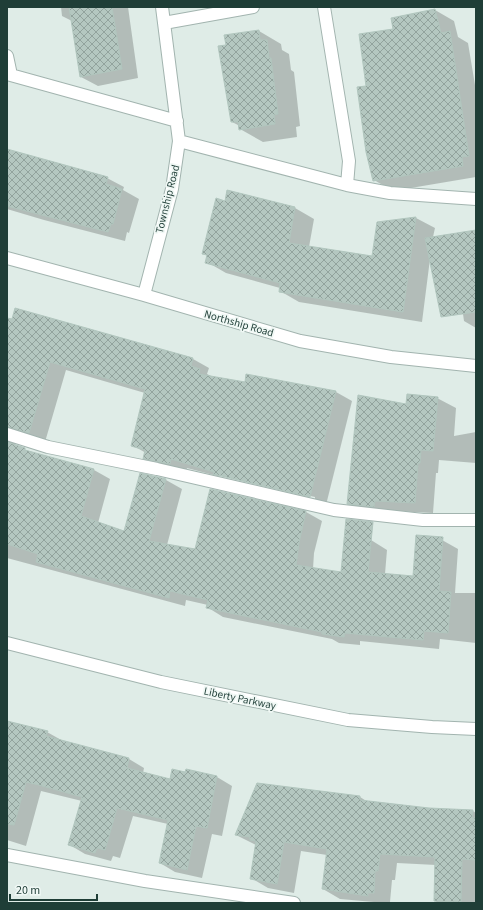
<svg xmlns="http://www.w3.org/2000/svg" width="483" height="910" font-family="'Source Sans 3',sans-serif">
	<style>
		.shadow { fill: #0003; fill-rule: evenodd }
		.building { fill: url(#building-cross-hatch); stroke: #b1c6be }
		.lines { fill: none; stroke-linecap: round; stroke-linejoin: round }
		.minor-casing { stroke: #a2b4af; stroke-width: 14 }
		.minor { stroke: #fff; stroke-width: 12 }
		.labels { text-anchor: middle; stroke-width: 3.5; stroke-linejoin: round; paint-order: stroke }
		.street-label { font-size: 11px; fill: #1f3e37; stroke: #f0f8f5 }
	</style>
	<defs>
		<pattern id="building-cross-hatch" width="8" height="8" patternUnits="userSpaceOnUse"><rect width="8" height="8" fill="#b4c7c0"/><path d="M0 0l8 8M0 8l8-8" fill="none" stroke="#92a39d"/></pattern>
	</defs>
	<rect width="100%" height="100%" fill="#dfece7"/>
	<path class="shadow" d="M 61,7 L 128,7 L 138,78 L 98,86 L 81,77 L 72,21 L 62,16 Z
		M 435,10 L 454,21 L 458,37 L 468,43 L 476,91 L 476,177 L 393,191 L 374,180 L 367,86 L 394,30 Z
		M 259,31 L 281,44 L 282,50 L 289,54 L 291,70 L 294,72 L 300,126 L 296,127 L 297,137 L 263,142 L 240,129 L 240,126 L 232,122 L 227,46 Z
		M 7,150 L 107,178 L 124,187 L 123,190 L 139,199 L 129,233 L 127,232 L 125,241 L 44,220 L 7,209 Z
		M 228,191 L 295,208 L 314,219 L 309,247 L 372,257 L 416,218 L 435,228 L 433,237 L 476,231 L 476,328 L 464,321 L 462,307 L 430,259 L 422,322 L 299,302 L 280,291 L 280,288 L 226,273 L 207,262 L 208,256 L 204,253 L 226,202 Z
		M 15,310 L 193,359 L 209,368 L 207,374 L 213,377 L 245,383 L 336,392 L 352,401 L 326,505 L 230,483 L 221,477 L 187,468 L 186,473 L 160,467 L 144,458 L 146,453 L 132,445 L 145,393 L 66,370 L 45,442 L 18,438 L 15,445 L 33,454 L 94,470 L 110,479 L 98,523 L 125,532 L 166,480 L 182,489 L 167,545 L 195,550 L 210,490 L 306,512 L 322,521 L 314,553 L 313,569 L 342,573 L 371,540 L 387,550 L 385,574 L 414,577 L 442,540 L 458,549 L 455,593 L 476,593 L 476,643 L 440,639 L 439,649 L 360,641 L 360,645 L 339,643 L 332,639 L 223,617 L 207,607 L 208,605 L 186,600 L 185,606 L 7,558 L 7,319 L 12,321 ZM 218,475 L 315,497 L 315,499 L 221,477 Z
		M 437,398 L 456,408 L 454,436 L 476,432 L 476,463 L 439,460 L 438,473 L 436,473 L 433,513 L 393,511 L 393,517 L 367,514 L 348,503 L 407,405 Z
		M 7,721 L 47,732 L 63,741 L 129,759 L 144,768 L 143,773 L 171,780 L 186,773 L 187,770 L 217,777 L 232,786 L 222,836 L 212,834 L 202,878 L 175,872 L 160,863 L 168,824 L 133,816 L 120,858 L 113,856 L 111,861 L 85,854 L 70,845 L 82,801 L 41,791 L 26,846 L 7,840 Z
		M 360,797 L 368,802 L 429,809 L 473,811 L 476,813 L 476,903 L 439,903 L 435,901 L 436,865 L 397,863 L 395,880 L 392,880 L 390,902 L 385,903 L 340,899 L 323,889 L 327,855 L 301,851 L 294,893 L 268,888 L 251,878 L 256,845 L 236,835 Z"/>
	<path class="building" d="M 69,7 L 112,7 L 122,69 L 80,77 Z
		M 435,9 L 441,33 L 450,31 L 469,156 L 462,157 L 463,166 L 373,181 L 366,152 L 357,87 L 366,86 L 359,34 L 393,29 L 391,18 Z
		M 259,30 L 260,40 L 267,40 L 269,58 L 271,58 L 278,114 L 274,115 L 275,124 L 239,130 L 238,122 L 231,122 L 218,46 L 226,45 L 224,35 Z
		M 7,149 L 108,177 L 106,184 L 122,189 L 113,224 L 111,224 L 108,232 L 7,206 Z
		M 227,190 L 295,207 L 289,243 L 372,256 L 377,222 L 416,217 L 403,312 L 279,292 L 280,283 L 205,263 L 207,255 L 202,254 L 216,198 L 225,201 Z
		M 476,230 L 476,312 L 441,317 L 425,238 Z
		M 15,308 L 193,358 L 191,366 L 200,369 L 199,374 L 245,382 L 246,374 L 336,391 L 310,497 L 213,474 L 214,472 L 171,459 L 170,464 L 143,459 L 145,450 L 131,446 L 145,389 L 50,362 L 29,433 L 7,427 L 7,318 L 12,319 Z
		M 407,394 L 438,397 L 433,451 L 421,450 L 420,463 L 418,463 L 415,503 L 375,501 L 374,507 L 347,504 L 358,395 L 406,404 Z
		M 7,442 L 25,448 L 25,450 L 94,469 L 81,516 L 124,531 L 140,473 L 166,479 L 149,541 L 195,549 L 210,489 L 306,511 L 299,543 L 296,565 L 341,572 L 346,519 L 373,522 L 368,572 L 413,576 L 416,535 L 443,537 L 439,591 L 451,592 L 448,633 L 424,631 L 423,640 L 345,633 L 344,637 L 322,634 L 322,632 L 206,608 L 208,600 L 170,591 L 169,598 L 36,562 L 38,554 L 7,544 Z
		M 7,721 L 48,731 L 46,736 L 129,758 L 127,768 L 170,779 L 172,769 L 185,772 L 186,769 L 217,776 L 207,828 L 196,826 L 187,870 L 159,863 L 168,820 L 117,808 L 105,850 L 97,848 L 95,853 L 68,845 L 82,797 L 39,785 L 26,782 L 14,825 L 7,824 Z
		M 257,783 L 360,796 L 360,800 L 429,808 L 473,810 L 472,818 L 476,818 L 476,860 L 462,859 L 461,902 L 434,901 L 435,857 L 380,854 L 378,871 L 375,871 L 374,893 L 368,893 L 368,896 L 322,889 L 327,849 L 284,842 L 277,884 L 250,879 L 256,841 L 250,840 L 250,837 L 235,835 Z"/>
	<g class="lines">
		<g class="minor-casing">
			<path id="minor" d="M 324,7 L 349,161 L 347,185
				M 164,23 L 253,7
				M 7,56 L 11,75
				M 7,74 L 177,121
				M 179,141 L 347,185 L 390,193 L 476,199
				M 7,258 L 144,295 L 300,341 L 391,357 L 476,366
				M 144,295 L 172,189 L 179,141 L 162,7
				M 7,434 L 48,447 L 157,469 L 334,510 L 423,520 L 476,520
				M 7,643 L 161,682 L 348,720 L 432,727 L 476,729
				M 7,855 L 145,881 L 294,903"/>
		</g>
		<use href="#minor" class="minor"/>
	</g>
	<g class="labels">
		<g class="street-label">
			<text transform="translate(167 199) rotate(-76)" y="4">Township Road</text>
			<text transform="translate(239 323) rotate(16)" y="4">Northship Road</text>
			<text transform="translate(240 698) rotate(12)" y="4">Liberty Parkway</text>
		</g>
	</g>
	<rect width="483" height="910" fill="none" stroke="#1f3e37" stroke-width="16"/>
	<path d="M10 894v6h87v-6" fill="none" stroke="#1f3e37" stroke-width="2"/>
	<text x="16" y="894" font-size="12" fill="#1f3e37" stroke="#f0f8f5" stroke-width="3" paint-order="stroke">20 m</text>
</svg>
